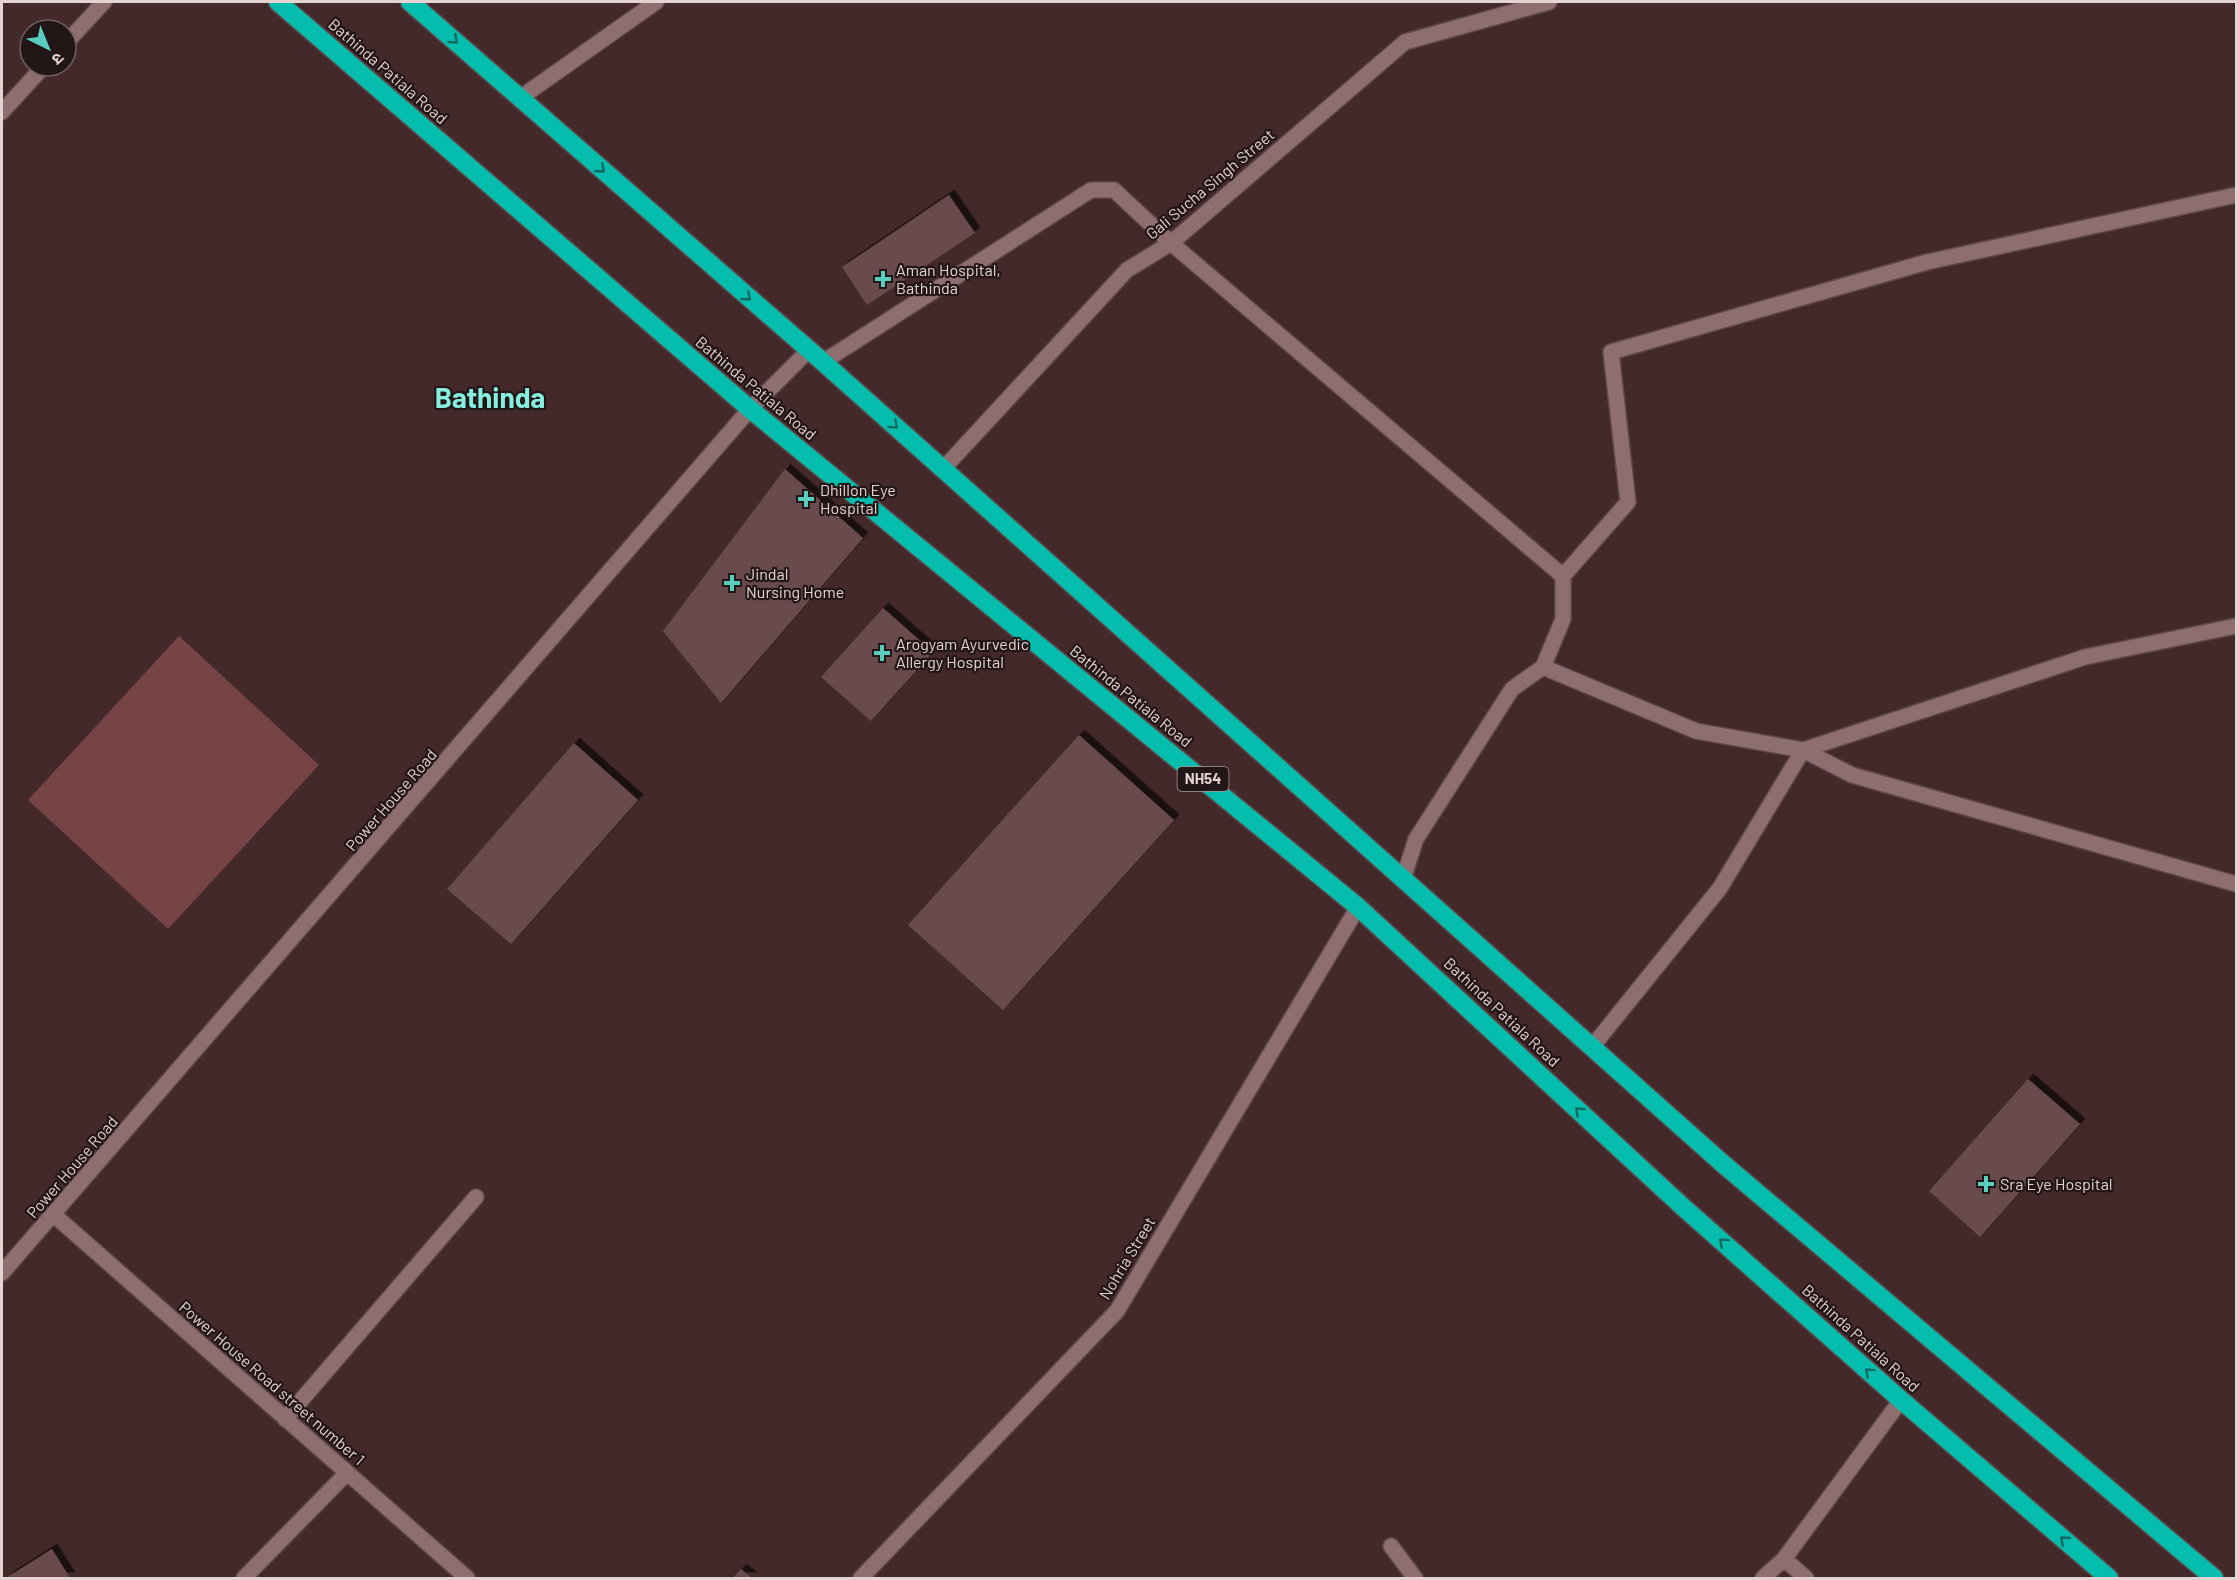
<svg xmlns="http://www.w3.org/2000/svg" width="2238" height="1580" font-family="Barlow,'Noto Sans Devanagari',sans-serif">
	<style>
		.green { fill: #764447 }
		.building { fill: #6a4c4d; filter: url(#shadow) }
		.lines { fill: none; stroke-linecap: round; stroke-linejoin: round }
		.minor-casing { stroke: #5e4749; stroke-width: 18 }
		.highway-casing { stroke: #5e4749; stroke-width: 21 }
		.minor { stroke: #8f6e70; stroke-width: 15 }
		.highway { stroke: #05bdad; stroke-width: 18 }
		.oneway { stroke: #146a62 }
		.poi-dot { fill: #59cebf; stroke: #221616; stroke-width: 2 }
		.labels { text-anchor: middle; stroke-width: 4.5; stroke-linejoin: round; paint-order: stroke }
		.shield { fill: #221616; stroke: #aa9a9a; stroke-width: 1.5 }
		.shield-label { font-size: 15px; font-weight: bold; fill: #e5d2d3 }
		.street-label { font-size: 16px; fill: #e5d2d3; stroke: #221616 }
		.poi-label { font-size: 16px; fill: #e5d2d3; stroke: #221616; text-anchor: start }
		.town-label { font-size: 28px; font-weight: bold; fill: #86eedf; stroke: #221616 }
	</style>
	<defs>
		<filter id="shadow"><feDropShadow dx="5.5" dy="-5.5" stdDeviation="0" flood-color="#0009"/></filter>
	</defs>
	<rect width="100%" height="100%" fill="#44292a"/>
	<path class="green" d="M 179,636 L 319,765 L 168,929 L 28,800 Z"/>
	<path class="building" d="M 949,195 L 975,233 L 867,305 L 842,267 Z
		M 785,469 L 863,538 L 721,703 L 663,631 Z
		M 883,608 L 933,652 L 871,721 L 821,677 Z
		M 1079,735 L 1174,820 L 1003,1010 L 908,925 Z
		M 574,743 L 638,800 L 511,944 L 447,889 Z
		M 2028,1079 L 2080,1124 L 1980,1237 L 1929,1191 Z
		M 52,1549 L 70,1578 L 6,1578 Z
		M 741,1569 L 752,1578 L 733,1578 Z"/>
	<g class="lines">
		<g class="minor-casing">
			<path id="minor" d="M 66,43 L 104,2
				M 520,98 L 656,2
				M 2,112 L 44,66
				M 823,362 L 1091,190 L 1114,190 L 1171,243 L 1563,576
				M 943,469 L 1127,270 L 1171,243 L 1405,42 L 1549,2
				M 1543,667 L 1696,731 L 1803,750 L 1852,775 L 2236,884
				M 1403,879 L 1416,839 L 1512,689 L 1543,667 L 1563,619 L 1563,576 L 1628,502 L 1611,352 L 1927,262 L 2236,195
				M 1592,1047 L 1720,888 L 1803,750 L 2085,657 L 2236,626
				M 54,1215 L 467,1578
				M 2,1273 L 750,409 L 808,351
				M 285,1419 L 476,1197
				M 1391,1546 L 1415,1578
				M 1784,1559 L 1806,1578
				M 244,1578 L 347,1473
				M 861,1578 L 1117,1311 L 1358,907
				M 1763,1578 L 1784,1559 L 1901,1400"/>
		</g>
		<g class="highway-casing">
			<path id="highway" d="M 278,2 L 750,409 L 1358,907 L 1683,1207 L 1901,1400 L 2109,1578
				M 410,2 L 823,362 L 1722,1163 L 2214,1578"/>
		</g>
		<use href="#minor" class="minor"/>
		<use href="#highway" class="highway"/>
	</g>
	<defs><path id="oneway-chevron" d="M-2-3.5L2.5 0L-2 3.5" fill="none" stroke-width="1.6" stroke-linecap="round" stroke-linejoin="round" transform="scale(1.5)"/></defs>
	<g class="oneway">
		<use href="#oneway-chevron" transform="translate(454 40) rotate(41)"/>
		<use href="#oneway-chevron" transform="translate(601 169) rotate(41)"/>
		<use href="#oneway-chevron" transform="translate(747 297) rotate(41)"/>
		<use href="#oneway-chevron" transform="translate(894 425) rotate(42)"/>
		<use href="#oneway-chevron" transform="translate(1579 1111) rotate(-137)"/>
		<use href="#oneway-chevron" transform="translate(1723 1242) rotate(-138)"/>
		<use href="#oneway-chevron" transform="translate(1869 1372) rotate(-138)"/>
		<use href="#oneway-chevron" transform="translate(2064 1540) rotate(-139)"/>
	</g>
	<g class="poi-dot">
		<path d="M880 270h6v6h6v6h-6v6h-6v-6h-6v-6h6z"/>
		<path d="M803 490h6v6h6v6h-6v6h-6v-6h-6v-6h6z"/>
		<path d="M729 574h6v6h6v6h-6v6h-6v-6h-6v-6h6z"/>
		<path d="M879 644h6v6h6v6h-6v6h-6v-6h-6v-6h6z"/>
		<path d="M1983 1175h6v6h6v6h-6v6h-6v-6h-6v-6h6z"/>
	</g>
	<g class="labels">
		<rect class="shield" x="1177.5" y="767" width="51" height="24" rx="4.5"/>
		<g class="shield-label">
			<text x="1203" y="784">NH54</text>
		</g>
		<g class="street-label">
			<text transform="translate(388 71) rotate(41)" y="6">Bathinda Patiala Road</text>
			<text transform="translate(1210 184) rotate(-40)" y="6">Gali Sucha Singh Street</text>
			<text transform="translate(756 388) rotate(40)" y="6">Bathinda Patiala Road</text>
			<text transform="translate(1131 696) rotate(39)" y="6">Bathinda Patiala Road</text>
			<text transform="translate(391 800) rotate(-49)" y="6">Power House Road</text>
			<text transform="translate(1502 1012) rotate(43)" y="6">Bathinda Patiala Road</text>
			<text transform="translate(72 1167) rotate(-49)" y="6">Power House Road</text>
			<text transform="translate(1127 1258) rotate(-59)" y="6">Nohria Street</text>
			<text transform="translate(1861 1338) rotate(42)" y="6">Bathinda Patiala Road</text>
			<text transform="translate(272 1383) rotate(41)" y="6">Power House Road street number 1</text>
		</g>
		<g class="poi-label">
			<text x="896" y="276">Aman Hospital,<tspan x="896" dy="18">Bathinda</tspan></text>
			<text x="820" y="496">Dhillon Eye<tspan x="820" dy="18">Hospital</tspan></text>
			<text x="746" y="580">Jindal<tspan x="746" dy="18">Nursing Home</tspan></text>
			<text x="896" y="650">Arogyam Ayurvedic<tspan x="896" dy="18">Allergy Hospital</tspan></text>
			<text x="2000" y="1190">Sra Eye Hospital</text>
		</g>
		<g class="town-label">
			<text x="490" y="408">Bathinda</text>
		</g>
	</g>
	<rect width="2238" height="1580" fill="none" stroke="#e5d2d3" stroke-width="6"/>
	<g transform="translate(48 48) rotate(137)"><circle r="28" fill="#221616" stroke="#706162" stroke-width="1.5"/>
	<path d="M0-4.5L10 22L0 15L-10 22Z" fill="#59cebf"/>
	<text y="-9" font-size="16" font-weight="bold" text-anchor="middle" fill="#e5d2d3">उ</text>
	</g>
</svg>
